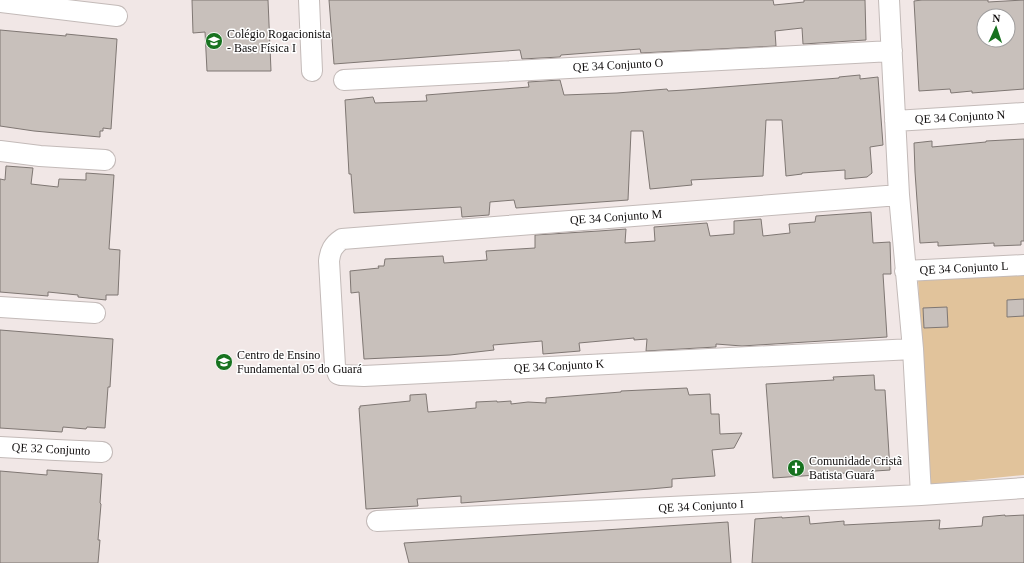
<svg xmlns="http://www.w3.org/2000/svg" width="1024" height="563" font-family="'Times New Roman',serif">
	<style>
		.green { fill: #e1c39b }
		.building { fill: #c8c0bb; stroke: #7f7773; fill-rule: evenodd }
		.lines { fill: none; stroke-linecap: round; stroke-linejoin: round }
		.minor-casing { stroke: #c3bab8; stroke-width: 22 }
		.minor { stroke: #fff; stroke-width: 20 }
		.labels { text-anchor: middle; stroke-width: 3; stroke-linejoin: round; paint-order: stroke }
		.poi-label { font-size: 12px; fill: #0e0b0b; stroke: #fff; text-anchor: start }
		.street-label { font-size: 12px; fill: #0e0b0b; stroke: #fff }
	</style>
	<rect width="100%" height="100%" fill="#f1e7e6"/>
	<path class="green" d="M 1024,273 L 1024,475 L 925,485 L 924,394 L 918,279 Z"/>
	<path class="building" d="M 192,0 L 268,0 L 271,71 L 207,71 L 205,32 L 193,33 Z
		M 329,0 L 773,0 L 774,5 L 804,2 L 804,0 L 865,0 L 866,40 L 803,44 L 802,28 L 775,31 L 776,46 L 641,53 L 640,49 L 561,55 L 560,57 L 522,59 L 520,50 L 519,50 L 334,64 Z
		M 922,0 L 988,0 L 988,2 L 1024,0 L 1024,89 L 972,93 L 972,91 L 951,93 L 950,89 L 919,91 L 914,1 ZM 984,16 L 1008,16 L 1008,40 L 984,40 Z
		M 0,30 L 66,36 L 66,34 L 117,39 L 111,129 L 103,128 L 103,131 L 100,131 L 100,137 L 34,131 L 0,126 Z
		M 860,75 L 860,79 L 878,77 L 883,145 L 870,147 L 872,173 L 867,177 L 845,179 L 845,170 L 802,173 L 802,174 L 786,176 L 782,120 L 766,120 L 763,176 L 691,180 L 692,185 L 650,189 L 643,131 L 631,131 L 628,200 L 516,208 L 514,200 L 490,202 L 489,215 L 462,217 L 461,207 L 354,213 L 351,174 L 349,174 L 345,100 L 373,97 L 375,103 L 427,101 L 426,95 L 529,87 L 528,82 L 560,80 L 564,95 L 617,93 L 667,89 L 668,91 L 685,90 L 839,78 L 839,77 Z
		M 1024,139 L 1024,241 L 1021,241 L 1021,245 L 994,246 L 994,243 L 938,246 L 938,242 L 920,243 L 915,172 L 914,143 L 932,141 L 932,147 L 986,142 L 986,141 Z
		M 6,166 L 33,168 L 31,184 L 58,187 L 59,179 L 86,180 L 86,173 L 114,175 L 109,249 L 120,250 L 118,295 L 106,295 L 106,300 L 78,297 L 78,295 L 48,292 L 48,296 L 0,292 L 0,179 L 5,180 Z
		M 871,212 L 873,243 L 890,242 L 891,274 L 883,274 L 887,337 L 742,346 L 716,344 L 716,347 L 646,351 L 647,339 L 634,340 L 634,338 L 579,343 L 580,351 L 543,354 L 542,341 L 493,345 L 494,350 L 450,355 L 364,359 L 359,292 L 351,293 L 350,271 L 379,268 L 378,266 L 384,266 L 385,259 L 443,256 L 444,263 L 487,260 L 486,251 L 535,248 L 535,235 L 599,231 L 626,229 L 625,243 L 655,241 L 654,227 L 707,223 L 710,236 L 734,234 L 734,221 L 761,219 L 763,236 L 790,233 L 789,224 L 815,222 L 816,216 Z
		M 1024,299 L 1024,316 L 1007,317 L 1007,300 Z
		M 947,307 L 948,327 L 924,328 L 923,308 Z
		M 0,330 L 113,339 L 110,387 L 108,387 L 105,428 L 87,427 L 86,429 L 63,427 L 62,432 L 0,428 Z
		M 874,375 L 875,390 L 885,390 L 890,470 L 773,478 L 766,384 L 834,380 L 833,377 Z
		M 687,388 L 689,395 L 710,394 L 711,414 L 719,414 L 720,434 L 742,433 L 734,448 L 712,450 L 715,476 L 672,479 L 672,487 L 650,489 L 461,503 L 461,496 L 417,499 L 418,506 L 366,509 L 359,408 L 360,408 L 360,406 L 410,401 L 410,395 L 426,394 L 428,412 L 476,408 L 476,402 L 497,401 L 497,402 L 511,401 L 511,404 L 528,402 L 546,403 L 546,398 L 621,392 L 621,391 Z
		M 47,470 L 102,474 L 100,503 L 101,504 L 98,540 L 100,540 L 98,563 L 0,563 L 0,471 L 47,475 Z
		M 1005,515 L 1005,516 L 1024,515 L 1024,563 L 752,563 L 755,519 L 782,517 L 782,518 L 809,516 L 810,524 L 844,521 L 844,525 L 940,520 L 939,529 L 982,526 L 983,517 Z
		M 728,522 L 731,563 L 409,563 L 404,543 Z"/>
	<g class="lines">
		<g class="minor-casing">
			<path id="minor" d="M 309,0 L 312,71
				M 889,0 L 899,195 L 913,349 L 921,495
				M 0,2 L 117,16
				M 344,80 L 892,51
				M 895,121 L 1024,113
				M 0,151 L 40,156 L 105,160
				M 899,195 L 342,239 C 333,245 330,251 329,261 L 335,366 L 338,374 L 341,375 L 364,376 L 913,349
				M 905,271 L 1024,265
				M 0,307 L 95,313
				M 0,447 L 56,450 L 102,452
				M 377,521 L 921,495 L 1024,488"/>
		</g>
		<use href="#minor" class="minor"/>
	</g>
	<defs>
		<g id="school-disc" transform="scale(0.9)"><circle r="9.5" fill="#17721f" stroke="#fff"/><path d="M0-5L7-2L0 1L-7-2ZM-4 1L0 2.5L4 1V4Q0 6-4 4Z" fill="#fff"/></g>
		<g id="church-disc" transform="scale(0.9)"><circle r="9.5" fill="#17721f" stroke="#fff"/><path d="M-1.2-6h2.4v3.5h3.3v2.4h-3.3V6h-2.4V-.1h-3.3v-2.4h3.3Z" fill="#fff"/></g>
	</defs>
	<g fill-rule="evenodd">
		<use href="#school-disc" x="214" y="41"/>
		<use href="#school-disc" x="224" y="362"/>
		<use href="#church-disc" x="796" y="468"/>
	</g>
	<g class="labels">
		<g class="poi-label">
			<text x="227" y="38">Colégio Rogacionista<tspan x="227" dy="14">- Base Física I</tspan></text>
			<text x="237" y="359">Centro de Ensino<tspan x="237" dy="14">Fundamental 05 do Guará</tspan></text>
			<text x="809" y="465">Comunidade Cristã<tspan x="809" dy="14">Batista Guará</tspan></text>
		</g>
		<g class="street-label">
			<text transform="translate(618 65) rotate(-3)" y="4">QE 34 Conjunto O</text>
			<text transform="translate(960 117) rotate(-3)" y="4">QE 34 Conjunto N</text>
			<text transform="translate(616 217) rotate(-4)" y="4">QE 34 Conjunto M</text>
			<text transform="translate(964 268) rotate(-3)" y="4">QE 34 Conjunto L</text>
			<text transform="translate(559 366) rotate(-3)" y="4">QE 34 Conjunto K</text>
			<text transform="translate(51 449) rotate(3)" y="4">QE 32 Conjunto</text>
			<text transform="translate(701 506) rotate(-3)" y="4">QE 34 Conjunto I</text>
		</g>
	</g>
	<g transform="translate(996 28) rotate(3)"><circle r="19" fill="#ffffff" stroke="#9f9d9d"/>
	<path d="M0-3L7 15L0 10L-7 15Z" fill="#17721f"/>
	<text y="-6" font-size="11" font-weight="bold" text-anchor="middle" fill="#0e0b0b">N</text>
	</g>
</svg>
